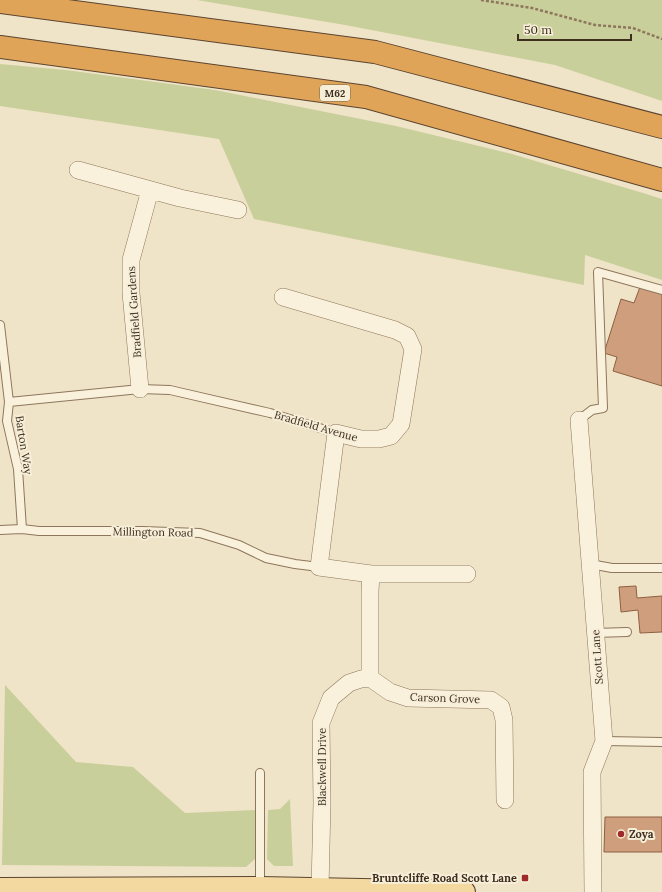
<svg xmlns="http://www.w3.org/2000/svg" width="662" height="892" font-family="Lora,serif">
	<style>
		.green { fill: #c9cf9b }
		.building { fill: #cf9f7d; stroke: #8d5f41 }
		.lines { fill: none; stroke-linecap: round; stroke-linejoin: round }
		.service-casing { stroke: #8d765c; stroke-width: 10 }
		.minor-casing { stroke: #8d765c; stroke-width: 18 }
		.primary-casing { stroke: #5b4430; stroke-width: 24 }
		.motorway-casing { stroke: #5b4430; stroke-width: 24 }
		.path { stroke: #8d765c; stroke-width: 2.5; stroke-dasharray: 3 2; stroke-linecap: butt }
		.service { stroke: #faf1dc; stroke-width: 8 }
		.minor { stroke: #faf1dc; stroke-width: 17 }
		.primary { stroke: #f3d9a0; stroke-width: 22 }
		.motorway { stroke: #e0a458; stroke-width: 22 }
		.poi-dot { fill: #9e2a2b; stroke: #f7eed8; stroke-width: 1.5 }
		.labels { text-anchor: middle; stroke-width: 4; stroke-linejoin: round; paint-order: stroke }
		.shield { fill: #f7eed8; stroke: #756857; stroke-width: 1 }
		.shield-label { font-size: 10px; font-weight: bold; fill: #3d2e20 }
		.street-label { font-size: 11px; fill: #3d2e20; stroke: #f7eed8 }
		.poi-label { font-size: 11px; font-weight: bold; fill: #3d2e20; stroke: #f7eed8; text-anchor: start }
	</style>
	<rect width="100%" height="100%" fill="#f0e4c8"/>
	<path class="green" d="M 197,0 L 662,0 L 662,101 L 555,65 L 345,25 Z
		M 0,64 L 66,70 L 215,90 L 396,126 L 512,154 L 643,193 L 662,199 L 662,280 L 585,255 L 584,285 L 254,219 L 219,139 L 0,106 Z
		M 5,685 L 76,762 L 133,767 L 185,813 L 255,810 L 255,859 L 246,867 L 2,865 Z
		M 290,799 L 293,866 L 274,866 L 267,859 L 268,810 L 280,809 Z"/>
	<path class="building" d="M 640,287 L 662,294 L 662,386 L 613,371 L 617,357 L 604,353 L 621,299 L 634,303 Z
		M 636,586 L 637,598 L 662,596 L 662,632 L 640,633 L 638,610 L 621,612 L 619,587 Z
		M 605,817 L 662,817 L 662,852 L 604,852 Z"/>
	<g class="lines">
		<g class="service-casing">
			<path id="service" d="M 0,325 L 9,402 L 7,421 L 18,469 L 22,529
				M 9,402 L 140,389 L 170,390 L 270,413 L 336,433
				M 579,420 L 592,410 L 603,408 L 598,272 L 662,290
				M 0,530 L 22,529 L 39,531 L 142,531 L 200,533 L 239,545 L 266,558 L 295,564 L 319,567
				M 590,564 L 612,568 L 662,568
				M 595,633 L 627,632
				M 604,741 L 662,742
				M 260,887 L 260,773"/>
		</g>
		<g class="minor-casing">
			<path id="minor" d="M 78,170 L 180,198 L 238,210
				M 283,297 L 395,330 L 407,336 L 413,349 L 401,424 L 391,436 L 379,439 L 361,439 L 336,433 L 319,567 L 371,574 L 467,574
				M 140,389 L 131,293 L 131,260 L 150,190
				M 579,420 L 604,741 L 592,772 L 593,892
				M 370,678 L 390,692 L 408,698 L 491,700 L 501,707 L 504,720 L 505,800
				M 370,678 L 370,591 L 371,574
				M 320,889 L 322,803 L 321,723 L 331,698 L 349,683 L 361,679 L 370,678"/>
		</g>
		<g class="primary-casing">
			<path id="primary" d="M 0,889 L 260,888 L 464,892"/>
		</g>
		<g class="motorway-casing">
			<path id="motorway" d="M 0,2 L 375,52 L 662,127
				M 0,47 L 366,97 L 662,180"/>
		</g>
		<path class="path" d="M 481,0 L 532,8 L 595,25 L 633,28 L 662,39"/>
		<use href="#service" class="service"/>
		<use href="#minor" class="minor"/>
		<use href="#primary" class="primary"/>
		<use href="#motorway" class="motorway"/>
	</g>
	<g class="poi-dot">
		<circle cx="621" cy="834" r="4"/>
		<rect x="521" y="874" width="8" height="8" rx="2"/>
	</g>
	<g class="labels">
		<rect class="shield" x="320" y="85" width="30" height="16" rx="3"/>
		<g class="shield-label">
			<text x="335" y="97">M62</text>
		</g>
		<g class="street-label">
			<text transform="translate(134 312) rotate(-94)" y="4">Bradfield Gardens</text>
			<text transform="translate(316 426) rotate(16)" y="4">Bradfield Avenue</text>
			<text transform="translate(24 445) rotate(81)" y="4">Barton Way</text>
			<text transform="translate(153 532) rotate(1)" y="4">Millington Road</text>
			<text transform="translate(597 657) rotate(-94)" y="4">Scott Lane</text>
			<text transform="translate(445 698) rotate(2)" y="4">Carson Grove</text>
			<text transform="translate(322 767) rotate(-90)" y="4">Blackwell Drive</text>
		</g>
		<g class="poi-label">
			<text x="629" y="838">Zoya</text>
			<text x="517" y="882" text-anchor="end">Bruntcliffe Road Scott Lane</text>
		</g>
	</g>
	<path d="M518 34v6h113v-6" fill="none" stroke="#3d2e20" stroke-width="2"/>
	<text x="524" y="34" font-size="12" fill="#3d2e20" stroke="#f7eed8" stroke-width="3" paint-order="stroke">50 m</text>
</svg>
